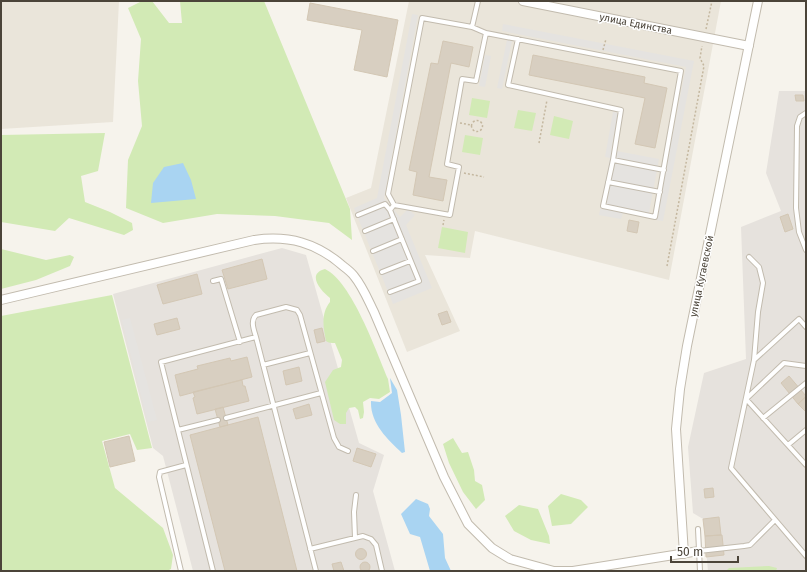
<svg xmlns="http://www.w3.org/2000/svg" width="807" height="572" font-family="'Fira Sans',sans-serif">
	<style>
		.residential { fill: #eae5da }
		.industrial { fill: #e6e2dd }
		.green { fill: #d2eab5 }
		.parking { fill: #e5e3e0 }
		.water { fill: #a9d4f2 }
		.building { fill: #d8cfc1; stroke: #d3c7b4 }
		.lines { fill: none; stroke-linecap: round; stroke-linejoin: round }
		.lane-casing { stroke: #c2bbae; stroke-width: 6 }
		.street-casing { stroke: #c2bbae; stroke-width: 10 }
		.path { stroke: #c4b79f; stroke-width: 1.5; stroke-dasharray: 2 2; stroke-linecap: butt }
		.lane { stroke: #fff; stroke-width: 4 }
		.street { stroke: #fff; stroke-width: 8 }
		.labels { text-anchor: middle; stroke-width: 3; stroke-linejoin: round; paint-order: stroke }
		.street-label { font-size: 10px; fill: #4b4439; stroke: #fff }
	</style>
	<rect width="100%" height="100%" fill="#f6f3ec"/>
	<path class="residential" d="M 1,1 L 119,1 L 113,122 L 1,129 Z
		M 409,1 L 721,1 L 669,280 L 475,231 L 470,258 L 425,255 L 460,331 L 407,352 L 346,198 L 371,188 Z"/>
	<path class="industrial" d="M 779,91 L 806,91 L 806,571 L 708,571 L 703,519 L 693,513 L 688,447 L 704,373 L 746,359 L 741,227 L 781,211 L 766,173 Z
		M 282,248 L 306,255 L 359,443 L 384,455 L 373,491 L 395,571 L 193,571 L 163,456 L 153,448 L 113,294 Z"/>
	<path class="green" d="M 142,1 L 152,1 L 169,23 L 182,23 L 180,1 L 264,1 L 350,209 L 352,240 L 329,223 L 275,216 L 217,214 L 163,223 L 126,208 L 128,160 L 142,126 L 138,81 L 141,39 L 128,8 Z
		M 472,98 L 490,101 L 487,118 L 469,115 Z
		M 518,110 L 536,113 L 532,131 L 514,128 Z
		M 554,116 L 573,121 L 569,139 L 550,135 Z
		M 105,133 L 98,171 L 81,176 L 85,202 L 110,212 L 132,223 L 133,230 L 124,235 L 69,218 L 55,231 L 1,222 L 1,135 Z
		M 465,135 L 483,138 L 480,155 L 462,152 Z
		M 442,227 L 468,232 L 465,253 L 438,248 Z
		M 1,249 L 46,260 L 70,255 L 74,257 L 70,266 L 36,280 L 1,289 Z
		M 325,269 C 352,282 376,351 388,379 L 390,392 L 379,399 L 370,398 L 363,402 L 364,412 L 363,418 L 360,419 L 358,410 L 355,407 L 349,408 L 346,413 L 346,424 L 340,424 L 334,420 L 325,382 L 333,370 L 341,367 L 342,360 L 335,343 C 331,343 329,343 326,341 C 323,327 321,313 330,302 L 330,298 C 321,291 306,274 325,269 Z
		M 112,295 L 152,448 L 137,450 L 130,434 L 102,441 L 115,488 L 163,528 L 173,555 L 171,569 L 167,571 L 1,571 L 1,316 Z
		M 453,438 L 462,453 L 468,452 L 474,470 L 475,481 L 482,485 L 485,500 L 476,509 L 463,492 L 449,463 L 443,444 Z
		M 561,494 L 581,500 L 588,507 L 571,524 L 552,526 L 548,506 Z
		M 519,505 L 538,509 L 549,536 L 550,544 L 531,540 L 514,531 L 505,516 Z
		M 769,566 L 777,568 L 776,571 L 726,571 L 729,568 Z"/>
	<path class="parking" d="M 412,14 L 418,15 L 384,198 L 400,217 L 408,209 L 415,215 L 406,225 L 432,288 L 393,304 L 354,208 L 377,198 Z
		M 503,24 L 694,61 L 663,221 L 656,220 L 686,67 L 502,31 Z
		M 507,40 L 512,41 L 502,89 L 497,88 Z
		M 485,55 L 491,56 L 485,87 L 479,86 Z
		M 613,112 L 618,113 L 611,150 L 659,159 L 648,218 L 623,213 L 621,219 L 599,215 L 610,158 L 605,157 Z
		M 130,318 L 157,420 L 148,422 L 122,320 Z"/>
	<path class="water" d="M 183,163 L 191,180 L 196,199 L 151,203 L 153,183 L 164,167 Z
		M 390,378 L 397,390 L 401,415 L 405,452 L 402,453 C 387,439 370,423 371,401 L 380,402 L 392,393 Z
		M 416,499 L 428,504 L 430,509 L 429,516 L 443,534 L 445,558 L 451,571 L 430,571 L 420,537 L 410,534 L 401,514 Z"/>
	<path class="building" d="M 310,3 L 398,20 L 387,77 L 354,70 L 362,30 L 307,20 Z
		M 443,41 L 473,47 L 469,67 L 451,63 L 429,177 L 447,180 L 443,201 L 413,195 L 417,172 L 409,170 L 431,63 L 438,64 Z
		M 533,55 L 645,77 L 644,83 L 667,88 L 655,148 L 635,144 L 645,98 L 529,75 Z
		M 795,95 L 803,95 L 804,101 L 796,101 Z
		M 788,214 L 793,229 L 785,232 L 780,217 Z
		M 629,220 L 639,222 L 637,233 L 627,231 Z
		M 262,259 L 267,279 L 228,289 L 222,270 Z
		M 197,274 L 202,294 L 163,304 L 157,285 Z
		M 447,311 L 451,322 L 442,325 L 438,314 Z
		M 177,318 L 180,329 L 157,335 L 154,324 Z
		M 322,328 L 325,341 L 317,343 L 314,330 Z
		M 247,357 L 252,377 L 180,396 L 175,375 L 198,369 L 197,366 L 230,358 L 231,361 Z
		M 299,367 L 302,381 L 286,385 L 283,371 Z
		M 789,376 L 806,396 L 798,404 L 781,383 Z
		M 242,380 L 243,386 L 245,386 L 249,401 L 197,414 L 193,398 L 195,397 L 193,392 Z
		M 806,397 L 806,412 L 798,404 Z
		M 309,404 L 312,415 L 296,419 L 293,409 Z
		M 223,407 L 228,425 L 220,427 L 215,409 Z
		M 258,417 L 297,571 L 225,571 L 190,435 Z
		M 129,436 L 135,461 L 110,467 L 104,442 Z
		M 357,448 L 376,454 L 371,467 L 353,461 Z
		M 713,488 L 714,497 L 705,498 L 704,489 Z
		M 719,517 L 721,535 L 705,536 L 703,519 Z
		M 722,535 L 724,555 L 706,557 L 705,536 Z
		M355.5 554a5.5 5.5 0 1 1 11 0a5.5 5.5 0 1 1-11 0Z
		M 341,562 L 344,571 L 334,571 L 332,564 Z
		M360 567a5 5 0 1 1 10 0a5 5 0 1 1-10 0Z"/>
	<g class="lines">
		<g class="lane-casing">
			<path id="lane" d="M 472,27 L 478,1
				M 486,33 L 476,81 L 462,79 L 447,164 L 459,167 L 450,215 L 394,205 L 388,194 L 422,18 L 472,27 L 486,33 L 681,71 L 655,217 L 603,206 L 613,160
				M 518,39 L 508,85 L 621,110 L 613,160 L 664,170
				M 806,113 L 800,117 L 797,126 L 796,208 L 799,232 L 806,250
				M 608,182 L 660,192
				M 358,215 L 385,204 L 390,210
				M 365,231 L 394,219
				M 373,251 L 402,239
				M 749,257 L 759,267 L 763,283 L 758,312 L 754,360
				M 382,272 L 410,261
				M 213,281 L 221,279 L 240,342
				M 390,292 L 419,281 L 390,210 L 394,205
				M 806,327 L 799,319 L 754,360 L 731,468 L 806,556
				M 256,337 C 254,330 250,321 256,315 L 286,307 L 297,310 L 300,315 L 334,438 L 339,447 L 348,451
				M 263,365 L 310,353
				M 746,399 L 806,465
				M 746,399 L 784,363 L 806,366
				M 226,418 L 321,393
				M 763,418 L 806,383
				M 178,430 L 218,420
				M 788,445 L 806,430
				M 698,529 L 700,571
				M 355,538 L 354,512 L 356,495
				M 310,549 L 363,536 L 371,539 L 376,545 L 382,571
				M 699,551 L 744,546 L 750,545 L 775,520
				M 181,571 L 159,477 L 160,472 L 186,465
				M 213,571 L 161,362 L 256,337 L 316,571"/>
		</g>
		<g class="street-casing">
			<path id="street" d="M 523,1 L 749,46
				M 1,300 L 254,240 C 289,235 317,243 343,266 C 347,269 351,272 354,276 C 363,287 368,300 374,312 L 444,477 L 468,524 L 492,548 L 510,559 L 554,571 L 573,571 L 699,551
				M 684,554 L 676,429 L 680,389 L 687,346 L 758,1"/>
		</g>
		<path class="path" d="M 706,29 L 712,1
			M 603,50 L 606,39
			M471.5 126a5.5 5.5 0 1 1 11 0a5.5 5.5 0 1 1-11 0Z
			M 460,123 L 471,125
			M 539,143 L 547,100
			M 464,173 L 484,177
			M 443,225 L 444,220
			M 667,266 L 704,66 L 700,58 L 702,46"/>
		<use href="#lane" class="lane"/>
		<use href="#street" class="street"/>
	</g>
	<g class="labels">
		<g class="street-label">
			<text transform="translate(636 23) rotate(11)" y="4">улица Единства</text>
			<text transform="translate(701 276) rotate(-78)" y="4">улица Кугаевской</text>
		</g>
	</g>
	<rect width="807" height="572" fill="none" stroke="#4b4439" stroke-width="4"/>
	<path d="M671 556v6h67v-6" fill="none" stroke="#4b4439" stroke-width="2"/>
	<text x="677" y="556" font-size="12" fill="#4b4439" stroke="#ffffff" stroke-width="3" paint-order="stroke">50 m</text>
</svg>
